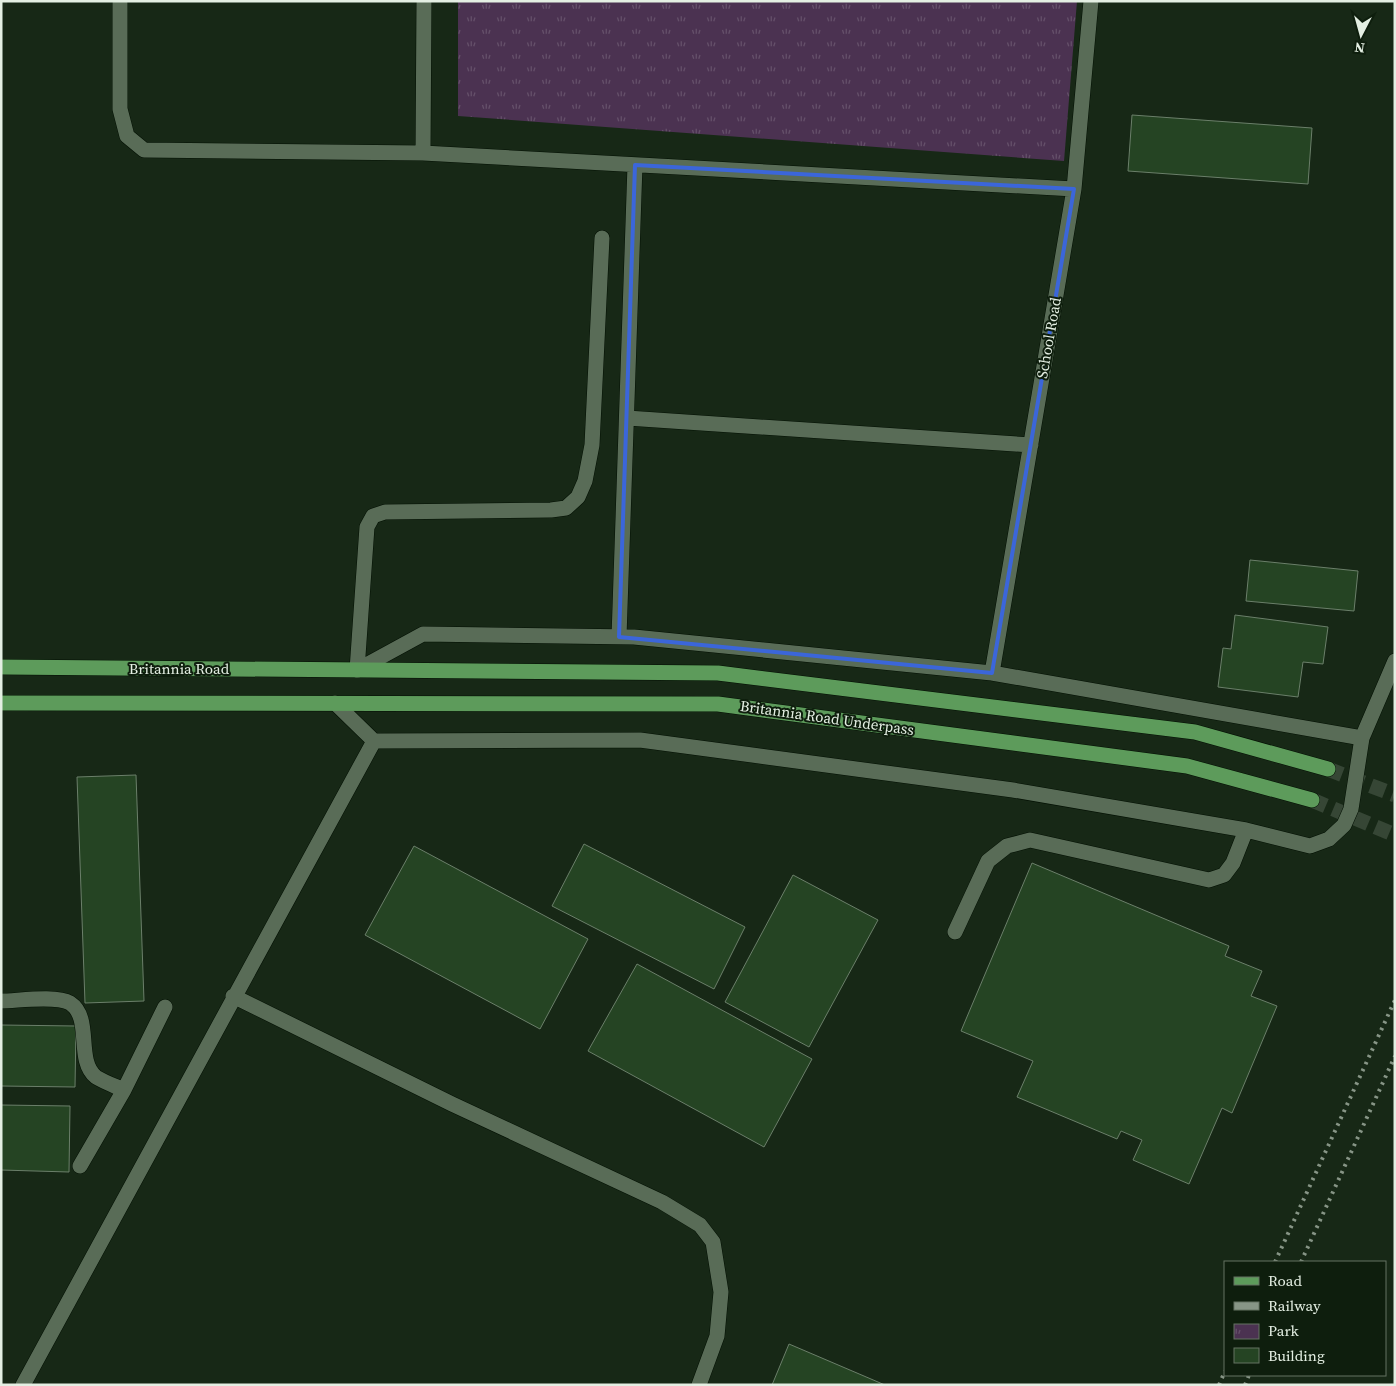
<svg xmlns="http://www.w3.org/2000/svg" width="1396" height="1386" font-family="'Source Serif 4',serif">
	<style>
		.park { fill: url(#park-tufts) }
		.building { fill: #254423; stroke: #6b7f6a }
		.lines { fill: none; stroke-linecap: round; stroke-linejoin: round }
		.major-tunnel { stroke: #364635; stroke-width: 15; stroke-dasharray: 15 8; stroke-linecap: butt }
		.minor-casing { stroke: #031003; stroke-width: 16 }
		.major-casing { stroke: #031003; stroke-width: 16 }
		.minor { stroke: #596c57; stroke-width: 15 }
		.major { stroke: #5d9b5b; stroke-width: 15 }
		.rail { stroke: #879586; stroke-width: 4; stroke-dasharray: 2.5 5; stroke-linecap: butt }
		.marked { fill: none; stroke: #3b66da; stroke-width: 4; stroke-linejoin: round }
		.labels { text-anchor: middle; stroke-width: 4; stroke-linejoin: round; paint-order: stroke }
		.street-label { font-size: 15px; fill: #e4efe3; stroke: #0e1e0d }
	</style>
	<defs>
		<pattern id="park-tufts" width="24" height="20" patternUnits="userSpaceOnUse" patternTransform="scale(1.25)"><rect width="24" height="20" fill="#4b3251"/><path d="M3 7l-1-3M5 7V3M7 7l1-3M15 17l-1-3M17 17v-4M19 17l1-3" fill="none" stroke="#65506a"/></pattern>
	</defs>
	<rect width="100%" height="100%" fill="#172816"/>
	<path class="park" d="M 458,1 L 1077,1 L 1064,161 L 458,116 Z"/>
	<path class="building" d="M 1132,115 L 1312,128 L 1308,184 L 1128,171 Z
		M 1250,560 L 1358,571 L 1354,611 L 1246,601 Z
		M 1235,615 L 1328,627 L 1323,664 L 1303,662 L 1298,697 L 1218,687 L 1223,648 L 1231,649 Z
		M 136,775 L 144,1001 L 85,1003 L 77,777 Z
		M 584,844 L 745,927 L 714,989 L 552,906 Z
		M 414,846 L 588,939 L 540,1029 L 365,935 Z
		M 1032,863 L 1229,946 L 1225,956 L 1262,971 L 1251,996 L 1277,1006 L 1232,1113 L 1222,1108 L 1189,1184 L 1133,1160 L 1142,1140 L 1121,1131 L 1117,1139 L 1017,1097 L 1033,1061 L 961,1031 Z
		M 793,875 L 878,920 L 809,1047 L 725,1002 Z
		M 637,964 L 812,1059 L 764,1147 L 588,1051 Z
		M 1,1025 L 76,1026 L 75,1087 L 1,1086 Z
		M 1,1105 L 70,1106 L 69,1172 L 1,1170 Z
		M 789,1344 L 885,1385 L 772,1385 Z"/>
	<g class="lines">
		<path class="major-tunnel" d="M 1328,769 L 1395,795
			M 1312,800 L 1395,835"/>
		<g class="minor-casing">
			<path id="minor" d="M 120,1 L 120,109 L 127,136 L 144,150 L 423,153 L 1074,189
				M 423,153 L 424,1
				M 627,418 L 1031,445
				M 619,637 L 635,165
				M 357,670 L 423,634 L 634,637 L 992,673 L 1362,738 L 1395,661
				M 357,670 L 367,527 L 373,516 L 385,512 L 551,510 L 566,508 L 578,497 L 585,481 L 592,445 L 602,238
				M 992,673 L 1074,189 L 1091,1
				M 335,703 L 374,741 L 640,740 L 1013,790 L 1246,830 L 1310,846 L 1329,839 L 1344,825 L 1351,809 L 1362,738
				M 955,932 L 988,861 L 1007,846 L 1030,840 L 1209,880 L 1224,875 L 1233,863 L 1246,830
				M 233,996 L 452,1104 L 662,1202 L 700,1225 L 713,1242 L 721,1292 L 717,1336 L 699,1385
				M 1,1001 C 17,1001 56,995 70,1003 C 93,1018 75,1060 96,1077 C 104,1082 115,1086 124,1090 L 165,1007
				M 80,1166 L 124,1090
				M 23,1385 L 374,741"/>
		</g>
		<g class="major-casing">
			<path id="major" d="M 1,667 L 718,673 L 1195,732 L 1328,769
				M 1,703 L 718,704 L 1187,766 L 1312,800"/>
		</g>
		<use href="#minor" class="minor"/>
		<use href="#major" class="major"/>
		<path class="rail" d="M 1275,1262 L 1395,1000
			M 1301,1262 L 1395,1056
			M 1219,1385 L 1225,1371
			M 1245,1385 L 1249,1375"/>
	</g>
	<path class="marked" d="M 635,165 L 1074,189 L 992,673 L 619,637 Z"/>
	<g class="labels">
		<g class="street-label">
			<text transform="translate(1049 338) rotate(-80)" y="5">School Road</text>
			<text x="179" y="674">Britannia Road</text>
			<text transform="translate(827 718) rotate(8)" y="5">Britannia Road Underpass</text>
		</g>
	</g>
	<rect width="1396" height="1386" fill="none" stroke="#e4efe3" stroke-width="5"/>
	<rect x="1224" y="1261" width="162" height="115" fill="#0e1e0d" stroke="#647263"/>
	<rect x="1234" y="1277" width="25" height="8" fill="#5d9b5b" stroke="#647263"/>
	<text x="1268" y="1286" font-size="15" fill="#e4efe3">Road</text>
	<rect x="1234" y="1302" width="25" height="8" fill="#879586" stroke="#647263"/>
	<text x="1268" y="1311" font-size="15" fill="#e4efe3">Railway</text>
	<rect x="1234" y="1324" width="25" height="15" fill="url(#park-tufts)" stroke="#647263"/>
	<text x="1268" y="1336" font-size="15" fill="#e4efe3">Park</text>
	<rect x="1234" y="1348" width="25" height="15" fill="#254423" stroke="#647263"/>
	<text x="1268" y="1361" font-size="15" fill="#e4efe3">Building</text>
	<g transform="translate(1361 35) rotate(186)" stroke="#0e1e0d" stroke-width="4" paint-order="stroke">
	<path d="M0-4L9 19L0 12L-9 19Z" fill="#e4efe3"/>
	<text y="-8" font-size="14" font-weight="bold" text-anchor="middle" fill="#e4efe3">N</text>
	</g>
</svg>
